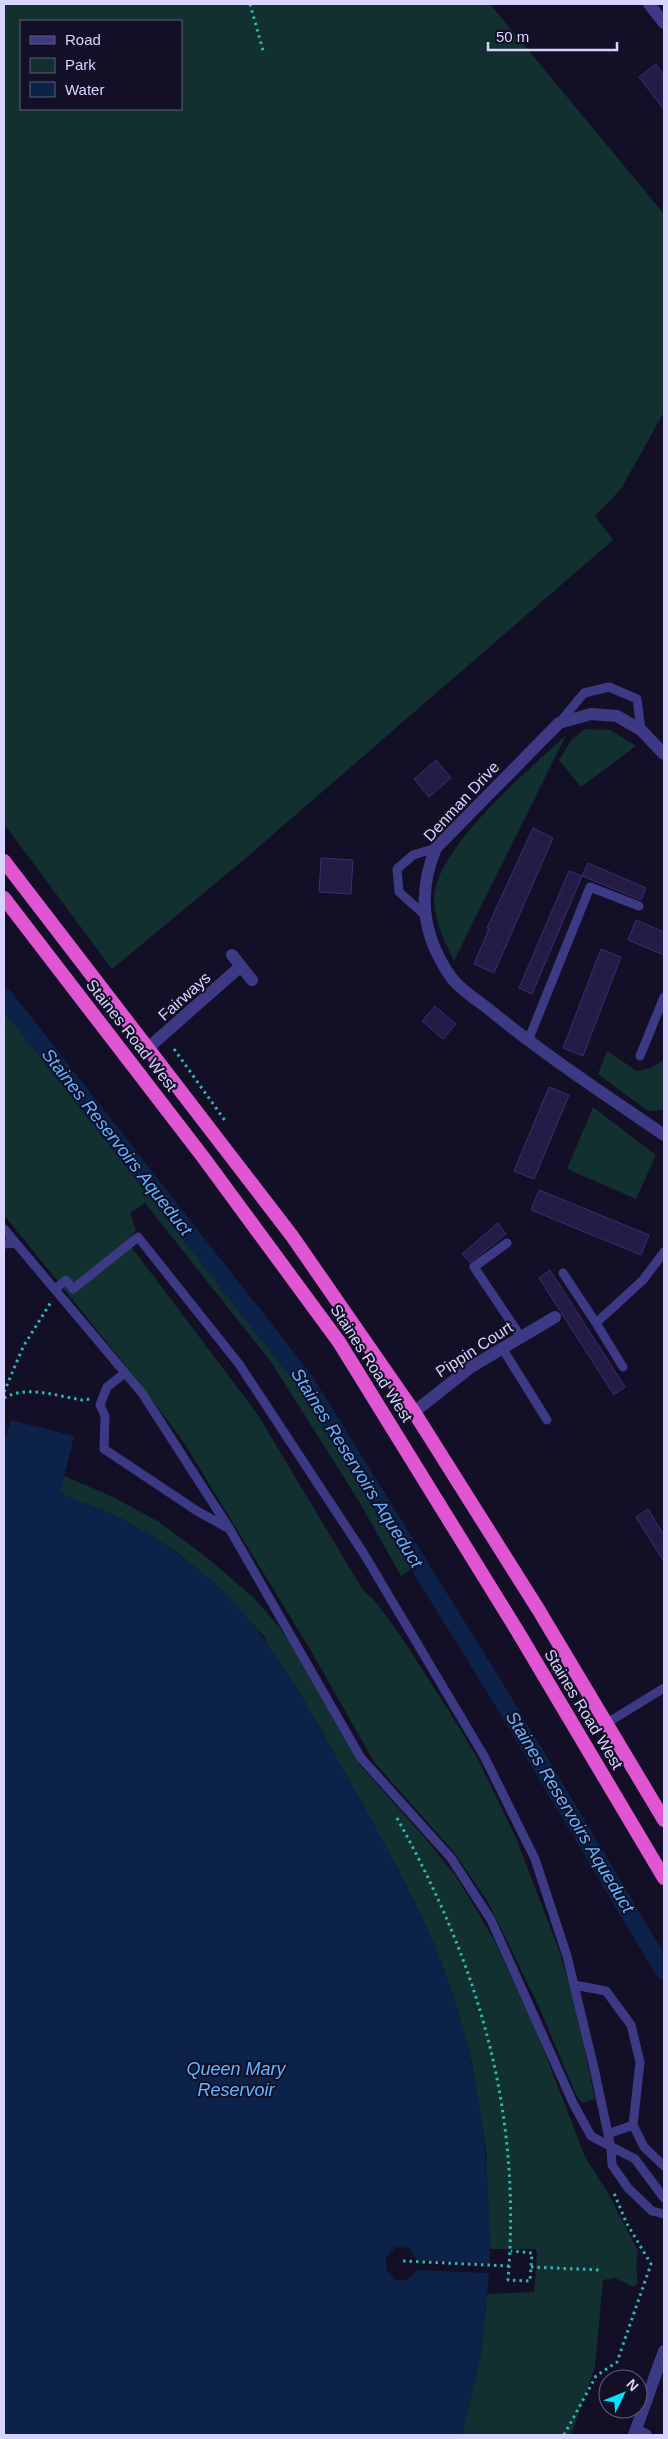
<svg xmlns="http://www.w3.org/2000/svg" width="668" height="2439" font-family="Arial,sans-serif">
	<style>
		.green { fill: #12302f; fill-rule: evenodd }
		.water { fill: #0c2248 }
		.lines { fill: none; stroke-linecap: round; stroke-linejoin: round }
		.canal { stroke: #0c2248; stroke-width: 18 }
		.building { fill: #241b47; stroke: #3b2d73 }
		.path { stroke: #2fb8b0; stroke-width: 3; stroke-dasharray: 2.5 4; stroke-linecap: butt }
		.service { stroke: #3d3a85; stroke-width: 9 }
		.minor { stroke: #3d3a85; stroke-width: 12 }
		.tertiary { stroke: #3d3a85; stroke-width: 12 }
		.trunk { stroke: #e055d1; stroke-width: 14 }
		.labels { text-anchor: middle; stroke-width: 4; stroke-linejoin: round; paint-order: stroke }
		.street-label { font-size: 16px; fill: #d9d4ff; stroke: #130f26 }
		.water-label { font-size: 18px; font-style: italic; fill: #62b6ff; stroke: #130f26 }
	</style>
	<rect width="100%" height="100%" fill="#130f26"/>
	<path class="green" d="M 4,4 L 490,4 L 664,214 L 664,412 L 621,489 L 595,516 L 613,540 L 240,863 L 112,969 L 4,824 ZM 21,21 L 181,21 L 181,109 L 21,109 Z
		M 585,729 L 610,730 L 636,746 L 581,787 L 559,760 L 571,740 Z
		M 566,735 L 454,961 C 445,942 434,921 434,899 C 435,848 529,770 566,735 Z
		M 4,1006 L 297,1380 L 413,1568 L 401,1576 L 360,1503 L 271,1362 L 145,1203 L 130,1213 L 136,1230 L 127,1241 L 258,1415 L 363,1590 L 375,1601 L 400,1635 L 449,1711 L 478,1759 L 516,1838 L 559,1950 L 575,2005 L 595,2099 L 582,2103 L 577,2097 L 540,2009 L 488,1902 L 453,1851 L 374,1762 L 310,1649 L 184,1443 L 139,1382 L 4,1215 Z
		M 607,1051 L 637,1071 L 651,1068 L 664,1060 L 664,1110 L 648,1111 L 598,1074 Z
		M 593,1107 L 656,1155 L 636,1199 L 567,1169 Z
		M 64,1476 L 111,1496 L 159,1522 L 205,1556 L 254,1598 L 280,1628 L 296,1652 L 360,1765 L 424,1837 L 455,1875 L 476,1909 L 495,1942 L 539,2037 L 585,2157 L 608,2193 L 638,2251 L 636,2266 L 638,2283 L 633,2287 L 615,2278 L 603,2280 L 595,2367 L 571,2435 L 462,2435 L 481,2353 L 487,2294 L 534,2292 L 537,2255 L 536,2249 L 490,2249 L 486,2151 L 472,2063 L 460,2018 L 436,1949 L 263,1635 L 216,1585 L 178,1553 L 124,1520 L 59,1493 Z"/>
	<path class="water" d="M 11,1420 L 74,1436 L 60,1493 C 81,1502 104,1509 124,1520 C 157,1537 189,1560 216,1585 C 271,1636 305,1700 341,1765 C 374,1825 409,1884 436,1948 C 478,2049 490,2155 490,2264 L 417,2260 L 409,2248 L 396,2247 L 386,2257 L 386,2270 L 395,2280 L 407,2280 L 417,2270 L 489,2273 L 481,2353 L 462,2435 L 4,2435 L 4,1441 Z"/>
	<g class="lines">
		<path class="canal" d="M 4,997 L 304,1380 L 502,1699 L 664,1971"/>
	</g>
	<path class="building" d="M 656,64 L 664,76 L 664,110 L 639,77 Z
		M 436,760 L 451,778 L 429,797 L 414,779 Z
		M 533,828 L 553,838 L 494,973 L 474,964 L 489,929 L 487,928 Z
		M 321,858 L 353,860 L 351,894 L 319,892 Z
		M 588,863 L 646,888 L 641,900 L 582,876 Z
		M 569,871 L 582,876 L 532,994 L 519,988 Z
		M 636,920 L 664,932 L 664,955 L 628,940 Z
		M 601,949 L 621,957 L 583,1056 L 563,1048 Z
		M 435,1006 L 456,1024 L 443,1039 L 422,1021 Z
		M 549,1087 L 569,1095 L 534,1179 L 514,1171 Z
		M 539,1190 L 649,1235 L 641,1255 L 531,1210 Z
		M 498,1223 L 506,1234 L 470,1263 L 462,1254 Z
		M 550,1270 L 625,1387 L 614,1395 L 539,1278 Z
		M 648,1509 L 664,1535 L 664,1562 L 636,1517 Z"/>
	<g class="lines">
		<path class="path" d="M 250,4 L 264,54
			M 174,1049 L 226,1122
			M 4,1392 L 23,1347 L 51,1302
			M 4,1398 C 27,1385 57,1396 82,1400 L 90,1399
			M 397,1818 C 479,1966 522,2111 508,2280 L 530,2281 L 532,2253 L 511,2251
			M 403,2261 L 509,2266
			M 531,2267 L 601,2270
			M 564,2435 L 596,2376 L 617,2362 L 651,2264 L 626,2222 L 614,2193"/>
		<path class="service" d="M 560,722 L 584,693 L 609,687 L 637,699 L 641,730
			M 426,916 L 399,892 L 397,869 L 413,855 L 436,848
			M 528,1041 L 590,887 L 639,906
			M 640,1056 L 664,997
			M 4,1229 L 142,1393 L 229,1528 L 361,1758 L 451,1858 L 491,1920 L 573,2103 L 591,2136 L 635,2159 L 664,2198
			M 507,1243 L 474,1267 L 521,1337
			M 4,1244 L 15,1243
			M 563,1273 L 596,1323 L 643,1280 L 664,1252
			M 55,1289 L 66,1280 L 73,1289 L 138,1237 L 239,1364 L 364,1554 L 484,1756 L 535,1859 L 567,1956 L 594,2068 L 611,2148 L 612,2165 L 628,2188 L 652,2211 L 664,2214
			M 596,1323 L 623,1367
			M 502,1348 L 547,1420
			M 125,1373 L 107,1387 L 100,1405 L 105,1416 L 104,1449 L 197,1511 L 226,1527
			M 607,1723 L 664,1688
			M 574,1985 L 606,1991 L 631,2025 L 640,2062 L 633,2125 L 644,2147 L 664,2166
			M 608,2134 L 633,2125"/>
		<path class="minor" d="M 649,4 L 664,23
			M 664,754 L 641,730 L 617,716 L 591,714 L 559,723 L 436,848 C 417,893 422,936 451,977 C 460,990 479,1001 491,1011 C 546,1056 606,1095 664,1135
			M 232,955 L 252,980
			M 148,1048 L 241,966
			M 414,1412 L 471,1367 L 555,1317
			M 636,2430 L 646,2435"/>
		<path class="tertiary" d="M 634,2435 L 664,2351"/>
		<path class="trunk" d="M 4,861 L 292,1236 L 414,1412 L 538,1609 L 664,1820
			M 4,898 L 203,1157 L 339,1342 L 518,1632 L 664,1878"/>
	</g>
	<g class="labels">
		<g class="street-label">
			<text transform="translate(461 801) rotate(-47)" y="6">Denman Drive</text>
			<text transform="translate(184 996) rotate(-42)" y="6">Fairways</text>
			<text transform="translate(132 1035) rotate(52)" y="6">Staines Road West</text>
			<text transform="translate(474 1349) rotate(-33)" y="6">Pippin Court</text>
			<text transform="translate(372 1363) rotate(57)" y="6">Staines Road West</text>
			<text transform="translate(584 1709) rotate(59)" y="6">Staines Road West</text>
		</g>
		<g class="water-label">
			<text transform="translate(117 1142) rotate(52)" y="6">Staines Reservoirs Aqueduct</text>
			<text transform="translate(357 1468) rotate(58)" y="6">Staines Reservoirs Aqueduct</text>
			<text transform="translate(570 1812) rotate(59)" y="6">Staines Reservoirs Aqueduct</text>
			<text x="236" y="2075">Queen Mary<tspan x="236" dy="21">Reservoir</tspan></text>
		</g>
	</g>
	<rect width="668" height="2439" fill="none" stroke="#d9d4ff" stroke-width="10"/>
	<rect x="20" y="20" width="162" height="90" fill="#130f26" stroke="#625e7d"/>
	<rect x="30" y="36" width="25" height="8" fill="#3d3a85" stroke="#625e7d"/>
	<text x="65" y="45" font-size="15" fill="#d9d4ff">Road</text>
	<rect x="30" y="58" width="25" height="15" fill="#12302f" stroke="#625e7d"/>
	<text x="65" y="70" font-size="15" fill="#d9d4ff">Park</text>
	<rect x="30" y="82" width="25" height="15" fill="#0c2248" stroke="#625e7d"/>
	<text x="65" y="95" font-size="15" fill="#d9d4ff">Water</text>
	<g transform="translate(623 2394) rotate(47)"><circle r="24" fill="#130f26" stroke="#625e7d"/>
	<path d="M0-4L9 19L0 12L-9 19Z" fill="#00e5ff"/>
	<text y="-8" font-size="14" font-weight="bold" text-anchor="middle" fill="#d9d4ff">N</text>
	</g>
	<path d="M488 42v8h129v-8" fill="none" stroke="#d9d4ff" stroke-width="2.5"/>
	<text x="496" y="42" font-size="15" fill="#d9d4ff" stroke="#130f26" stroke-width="4" paint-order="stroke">50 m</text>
</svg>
